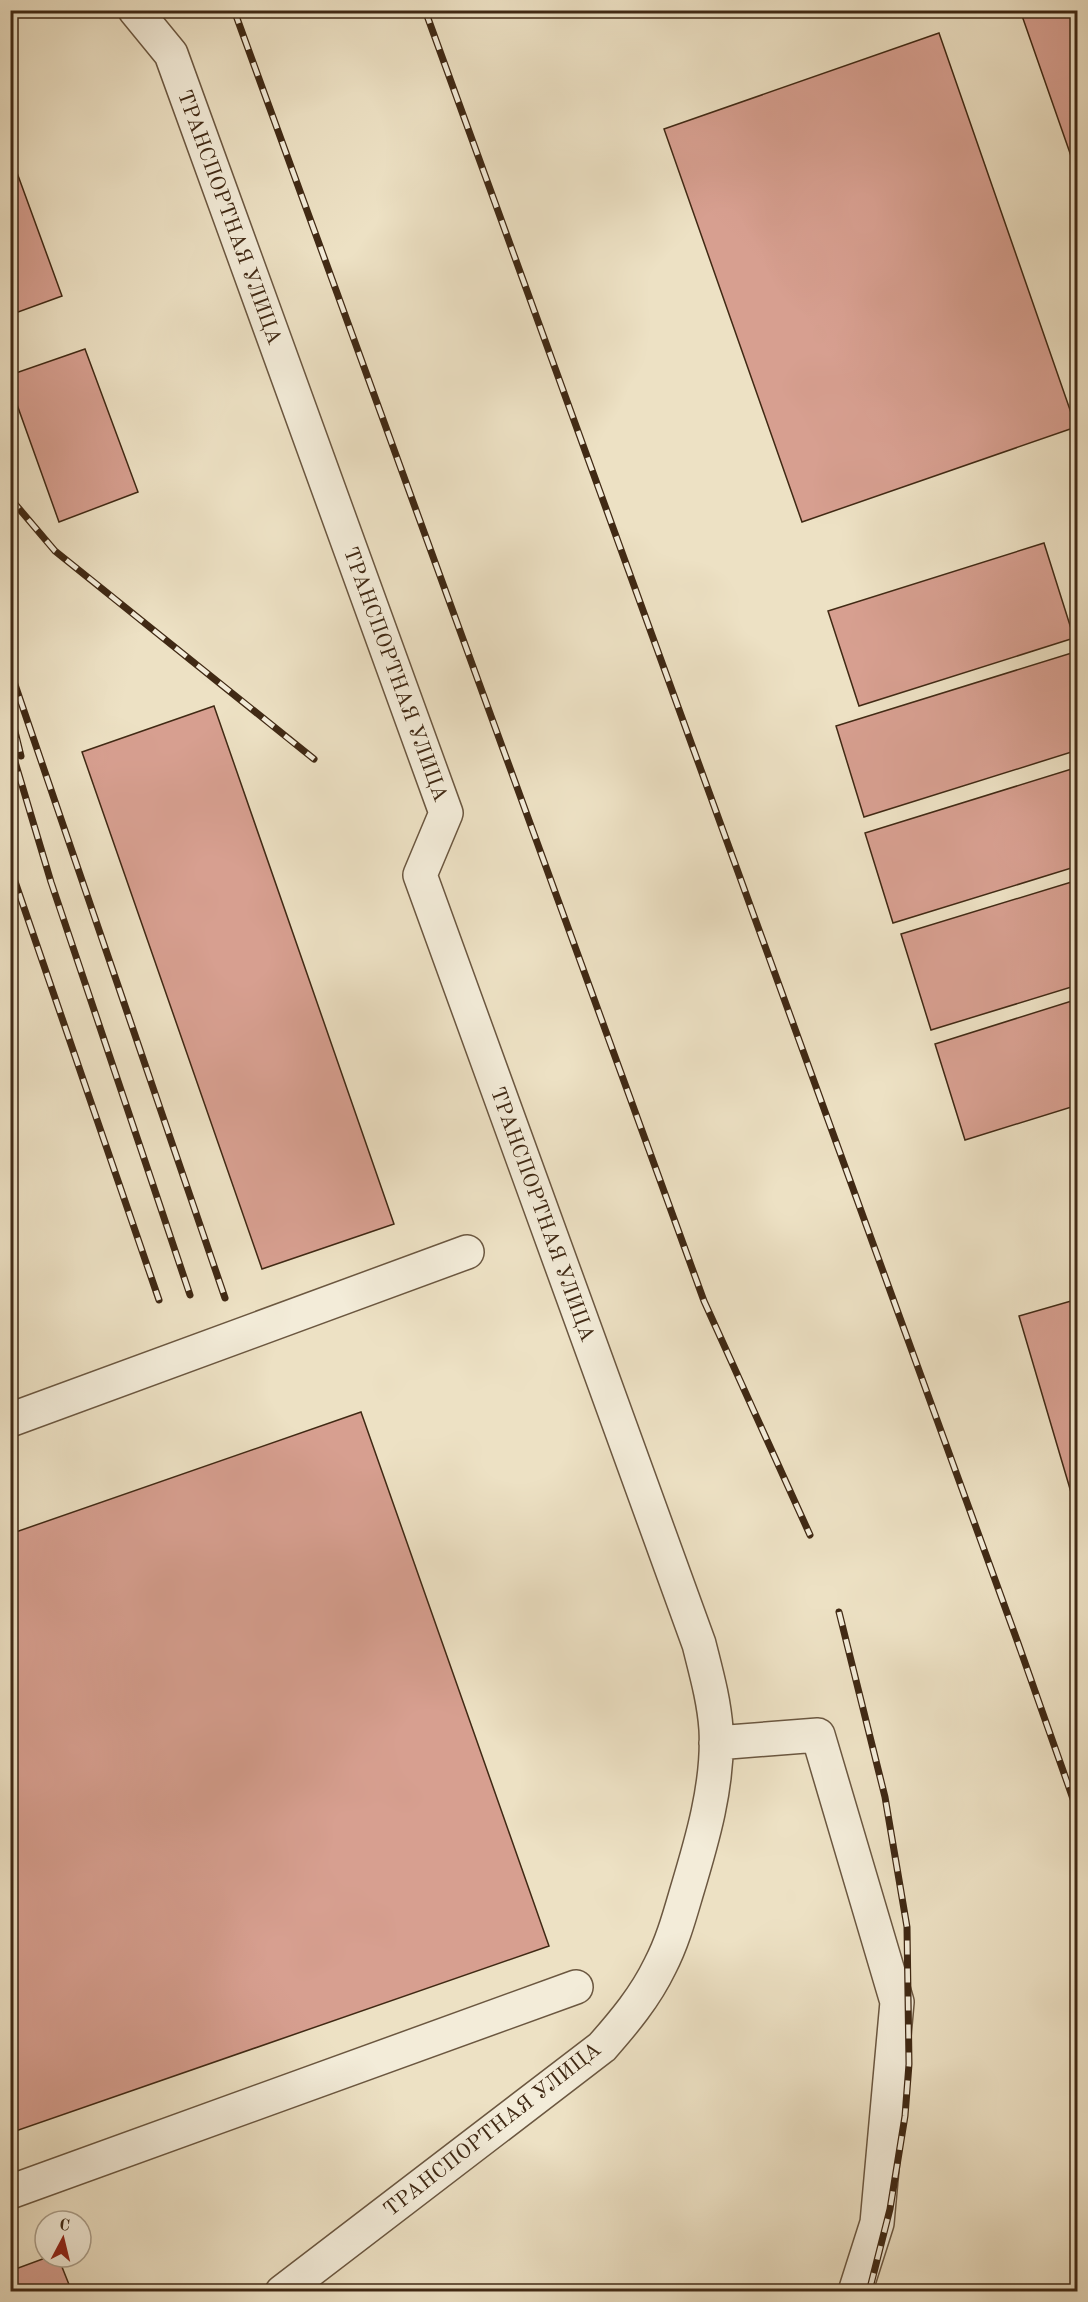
<svg xmlns="http://www.w3.org/2000/svg" width="1088" height="2302" font-family="'Old Standard TT',serif">
	<style>
		.building { fill: #d79f90; stroke: #402914; stroke-width: 1.5 }
		.lines { fill: none; stroke-linecap: round; stroke-linejoin: round }
		.minor-casing { stroke: #6b5740; stroke-width: 36 }
		.minor { stroke: #f3ecd9; stroke-width: 33 }
		.rail-casing { stroke: #402914; stroke-width: 7 }
		.rail { stroke: #f3ecd9; stroke-width: 4.5; stroke-dasharray: 14; stroke-linecap: butt }
		.labels { text-anchor: middle; stroke-width: 4.5; stroke-linejoin: round; paint-order: stroke }
		.street-label { font-size: 21px; fill: #402914; stroke: #f3ecd9 }
	</style>
	<rect width="100%" height="100%" fill="#ede1c4"/>
	<filter id="stains"><feTurbulence type="fractalNoise" baseFrequency=".00333" numOctaves="4"/><feColorMatrix values="0 0 0 0 .2 0 0 0 0 .09 0 0 0 0 .02 0 0 0 .5 -.17"/></filter>
	<radialGradient id="worn" r=".72"><stop offset=".6" stop-color="#630" stop-opacity="0"/><stop offset="1" stop-color="#630" stop-opacity=".3"/></radialGradient>
	<path class="building" d="M 1020,10 L 1078,10 L 1078,176 Z
		M 939,33 L 1076,427 L 802,522 L 664,129 Z
		M 12,159 L 62,296 L 10,315 L 10,160 Z
		M 85,349 L 138,492 L 59,522 L 10,385 L 10,375 Z
		M 1044,543 L 1074,638 L 859,706 L 828,611 Z
		M 1078,651 L 1078,750 L 864,817 L 836,726 Z
		M 214,706 L 394,1224 L 262,1269 L 82,752 Z
		M 1078,767 L 1078,866 L 893,923 L 865,833 Z
		M 1078,880 L 1078,985 L 931,1030 L 901,934 Z
		M 1078,999 L 1078,1105 L 965,1140 L 935,1044 Z
		M 1078,1299 L 1078,1516 L 1019,1316 Z
		M 361,1412 L 549,1946 L 10,2133 L 10,1534 Z
		M 48,2257 L 58,2257 L 72,2292 L 10,2292 L 10,2271 Z"/>
	<g class="lines">
		<g class="minor-casing">
			<path id="minor" d="M 135,10 L 171,54 L 446,813 L 420,875 L 699,1644 C 706,1672 714,1700 716,1729 C 719,1784 702,1841 686,1894 C 679,1918 672,1943 660,1966 C 645,1997 624,2022 602,2047 L 282,2292
				M 10,1420 L 467,1252
				M 716,1743 L 818,1735 L 897,2002 L 877,2223 L 855,2292
				M 10,2192 L 576,1987"/>
		</g>
		<use href="#minor" class="minor"/>
		<g class="rail-casing">
			<path id="rail" d="M 234,10 L 704,1301 L 810,1535
				M 425,10 L 1018,1643 L 1078,1813
				M 10,498 L 55,551 L 314,759
				M 10,670 L 225,1298
				M 10,711 L 21,756
				M 10,745 L 51,882 L 190,1295
				M 10,867 L 159,1300
				M 839,1612 L 885,1797 L 907,1927 L 909,2064 L 905,2116 L 890,2209 L 869,2292"/>
		</g>
		<use href="#rail" class="rail"/>
	</g>
	<g class="labels">
		<g class="street-label">
			<text transform="translate(230 217) rotate(70)" y="7">ТРАНСПОРТНАЯ УЛИЦА</text>
			<text transform="translate(396 674) rotate(70)" y="7">ТРАНСПОРТНАЯ УЛИЦА</text>
			<text transform="translate(543 1214) rotate(70)" y="7">ТРАНСПОРТНАЯ УЛИЦА</text>
			<text transform="translate(492 2129) rotate(-38)" y="7">ТРАНСПОРТНАЯ УЛИЦА</text>
		</g>
	</g>
	<rect width="1088" height="2302" fill="none" stroke="#ede1c4" stroke-width="36"/>
	<rect x="12" y="12" width="1064" height="2278" fill="none" stroke="#402914" stroke-width="3"/>
	<rect x="18" y="18" width="1052" height="2266" fill="none" stroke="#402914" stroke-width="1.5"/>
	<g transform="translate(63 2239) rotate(7)"><circle r="28" fill="#f3ecd9" stroke="#ab9e8a" stroke-width="1.5"/>
	<path d="M0-4.5L10 22L0 15L-10 22Z" fill="#8f2418"/>
	<text y="-9" font-size="16" font-weight="bold" text-anchor="middle" fill="#402914">С</text>
	</g>
	<rect width="100%" height="100%" filter="url(#stains)"/>
	<rect width="100%" height="100%" fill="url(#worn)"/>
</svg>
